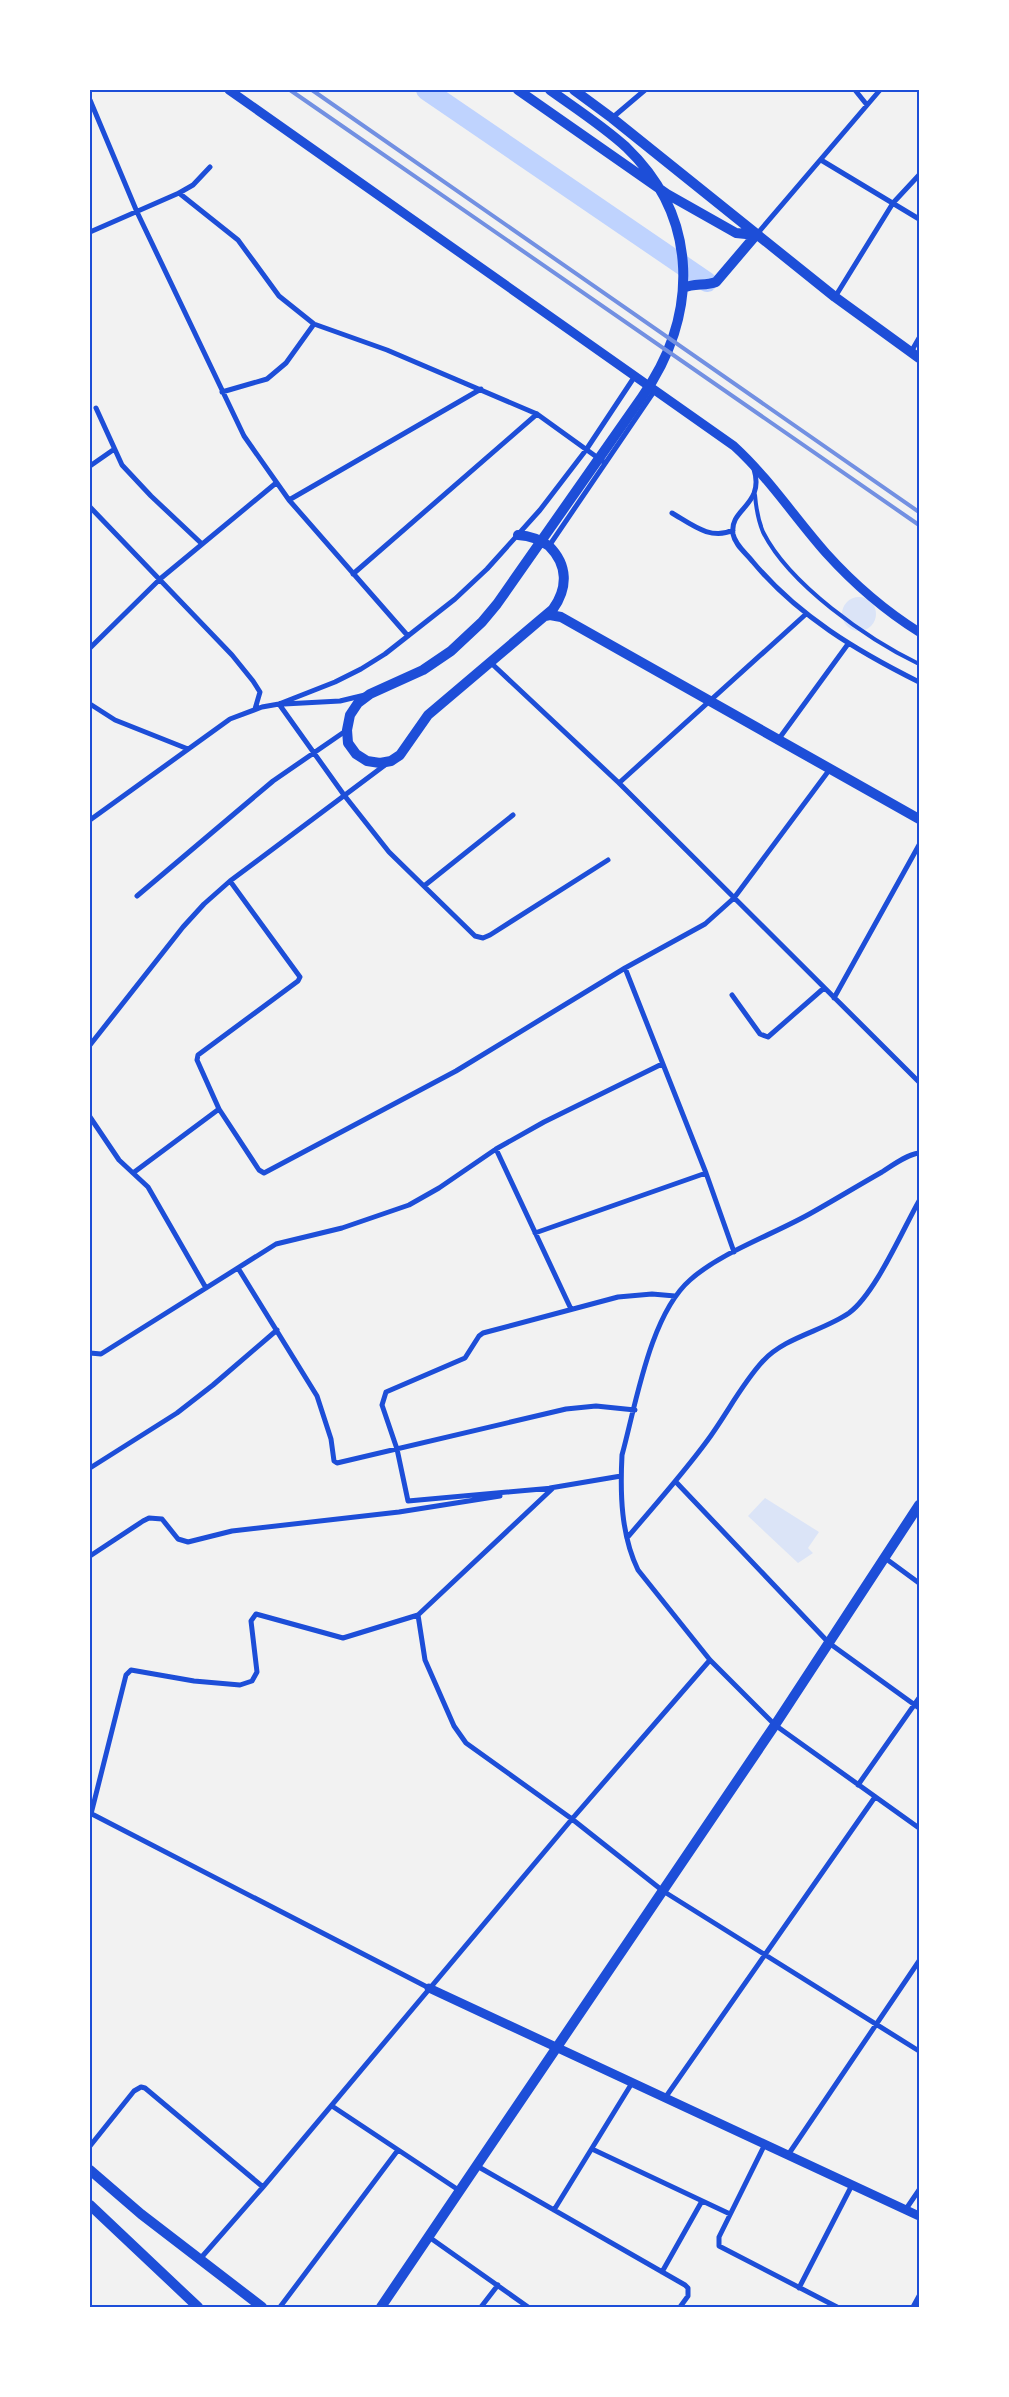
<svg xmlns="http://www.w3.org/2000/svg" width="1009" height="2397" font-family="Ubuntu,sans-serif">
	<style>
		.green { fill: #dbe4f7 }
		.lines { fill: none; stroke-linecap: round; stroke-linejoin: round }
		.canal { stroke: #bfd3fe; stroke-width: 20 }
		.service { stroke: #1d4ed8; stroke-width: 4 }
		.minor { stroke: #1d4ed8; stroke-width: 5 }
		.tertiary { stroke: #1d4ed8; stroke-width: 9 }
		.secondary { stroke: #1d4ed8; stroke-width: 10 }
		.rail { stroke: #7290e2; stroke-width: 4 }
		.neatline { fill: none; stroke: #1d4ed8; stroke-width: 2 }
	</style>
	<rect width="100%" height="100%" fill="#f2f2f2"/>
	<path class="green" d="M842 614a17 17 0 1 1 34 0a17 17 0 1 1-34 0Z
		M 765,1498 L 819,1532 L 808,1548 L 813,1553 L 798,1563 L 748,1516 Z"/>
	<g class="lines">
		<path class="canal" d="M 426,90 L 707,282"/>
		<path class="service" d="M 755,495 C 756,507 758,520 763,532 C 789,584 867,639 919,664"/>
		<path class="minor" d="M 855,90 L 867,105
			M 90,100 L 137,212 L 244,436 L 289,500 L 408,636
			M 612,118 L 645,90
			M 821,160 L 919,219
			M 179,193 L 238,240 L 279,296 L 314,324 L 387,350 L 537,414 L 605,463
			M 90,232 L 179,193 L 193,185 L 210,167
			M 757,234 L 880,90
			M 835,297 L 893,203 L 919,175
			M 911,352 L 919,338
			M 222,392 L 267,379 L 286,363 L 314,324
			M 96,408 L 122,465 L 151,496 L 202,544
			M 90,466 L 113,450
			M 754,469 C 765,506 729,508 733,534 C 735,545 746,553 753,562 C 798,616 857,651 919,682
			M 289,500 L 481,389
			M 90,507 L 232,655 L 253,681 L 260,692 L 255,709
			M 672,513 C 691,524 711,541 733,530
			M 549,546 L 655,390
			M 353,574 L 537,414
			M 90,648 L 160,579 L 276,483
			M 490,662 L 619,783 L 919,1082
			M 90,704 L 115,720 L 188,749
			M 279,704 L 344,795 L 389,852 L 475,936 L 483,938 L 490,935 L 608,860
			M 284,704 L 340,701 L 365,695
			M 778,740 L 848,644
			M 619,783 L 806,614
			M 90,820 L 230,719 L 262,707 L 279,704 L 335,682 L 361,669 L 385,654 L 455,599 L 487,569 L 540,510 L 586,450 L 635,376
			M 230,881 L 300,977 L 298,981 L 198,1055 L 197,1060 L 219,1109 L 259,1170 L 264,1173 L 456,1071 L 625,968 L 705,924 L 734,898 L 830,769
			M 424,886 L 513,815
			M 137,896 L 273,781 L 347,730
			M 625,968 L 706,1173 L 734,1252
			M 732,995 L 760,1034 L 768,1037 L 824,988
			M 834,998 L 919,845
			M 90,1045 L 183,927 L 204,904 L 230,881 L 385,765
			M 90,1117 L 119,1160 L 148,1187 L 206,1288
			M 496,1149 L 571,1309
			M 919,1153 C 906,1155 893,1165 882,1172 C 859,1185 836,1199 813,1212 C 775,1234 721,1252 690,1280 C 650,1315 636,1404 622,1455 C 620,1494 621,1535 638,1570 L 710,1660 L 775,1725 L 919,1828
			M 133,1173 L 219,1109
			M 535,1233 L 706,1173
			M 238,1268 L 317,1396 L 331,1439 L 334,1461 L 337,1463 L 566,1409 L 596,1406 L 635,1410
			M 675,1296 L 652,1294 L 618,1297 L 483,1333 L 479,1336 L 465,1358 L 386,1392 L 382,1405 L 397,1449 L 408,1501 L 553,1488 L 418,1615 L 425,1660 L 454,1726 L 466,1743 L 572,1819 L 663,1891 L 919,2051
			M 90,1353 L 101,1354 L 276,1244 L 342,1228 L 409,1205 L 439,1188 L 496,1149 L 544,1122 L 662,1064
			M 90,1468 L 177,1413 L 213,1385 L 277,1330
			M 676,1482 L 829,1643 L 919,1708
			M 550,1488 L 621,1476
			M 627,1538 C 654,1506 682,1475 707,1441 C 727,1414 741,1385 763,1361 C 785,1337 823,1331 849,1313 C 875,1294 902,1231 919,1201
			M 90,1556 L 143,1521 L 149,1518 L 162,1519 L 178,1539 L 188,1542 L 232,1531 L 399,1512 L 500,1496
			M 885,1558 L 919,1583
			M 858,1785 L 919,1698
			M 90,1813 L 429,1988
			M 91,1814 L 126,1675 L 131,1670 L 194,1681 L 240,1685 L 252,1681 L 257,1672 L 251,1621 L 256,1614 L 343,1638 L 418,1615
			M 665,2098 L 875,1797
			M 332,2106 L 460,2191
			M 765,2144 L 719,2237 L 719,2246 L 837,2307
			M 90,2146 L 134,2091 L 141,2087 L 145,2088 L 263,2187
			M 592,2149 L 730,2214
			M 788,2155 L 919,1961
			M 477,2166 L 685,2285 L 688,2288 L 688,2296 L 680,2307
			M 906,2209 L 919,2190
			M 554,2210 L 632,2083
			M 429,2237 L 528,2307
			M 200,2259 L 263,2187 L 572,1819 L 710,1660
			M 662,2272 L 702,2201
			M 799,2288 L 852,2185
			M 280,2307 L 398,2150
			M 481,2307 L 498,2285
			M 913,2307 L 919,2296"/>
		<path class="tertiary" d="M 229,90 L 734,446 C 769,478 795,518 826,553 C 854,584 884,610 919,632
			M 429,1988 L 919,2216"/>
		<path class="secondary" d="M 518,90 L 667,194 L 736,233 L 756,235
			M 574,90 L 612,118 L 835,297 L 919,358
			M 683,288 C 694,283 705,286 716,282 L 756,235
			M 518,535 C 531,536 539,539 549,546 C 568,565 568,588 553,609 L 428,715 L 400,755 L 391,761 L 380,763 L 367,761 L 356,754 L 348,743 L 347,730 L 350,715 L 358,703 L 370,694 L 423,670 L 451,651 L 482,622 L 497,604 L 642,397 C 699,316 700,218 626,147 C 603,126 575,108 550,90
			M 545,616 L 550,615 L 561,617 L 919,819
			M 90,2170 L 141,2214 L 262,2307
			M 90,2205 L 198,2307
			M 381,2307 L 775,1725 L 919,1505"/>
		<path class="rail" d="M 290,90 L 919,525
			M 312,90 L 919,512"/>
	</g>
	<rect width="1009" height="2397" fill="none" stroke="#ffffff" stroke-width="182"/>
	<rect x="91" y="91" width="827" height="2215" class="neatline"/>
</svg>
